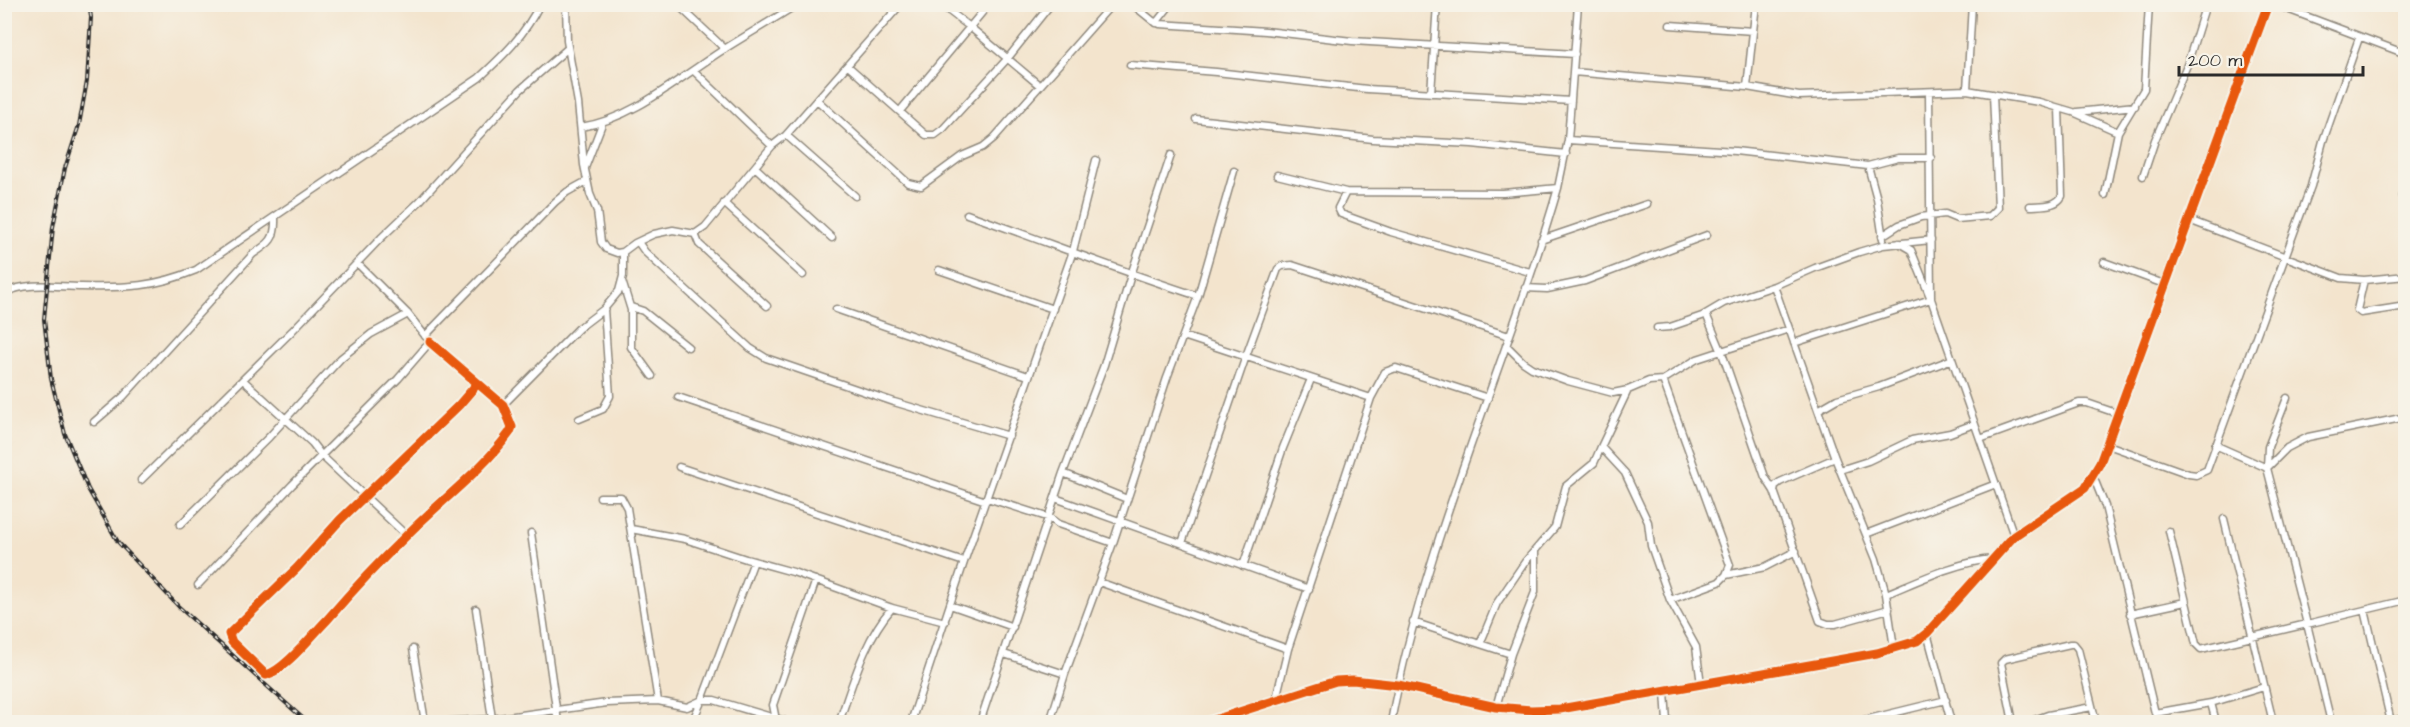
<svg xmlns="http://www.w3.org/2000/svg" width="2410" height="727" font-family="'Architects Daughter',sans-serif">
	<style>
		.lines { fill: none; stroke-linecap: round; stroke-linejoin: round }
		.minor-casing { stroke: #8f887c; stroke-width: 9 }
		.minor { stroke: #fff; stroke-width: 6 }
		.rail-casing { stroke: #2b2b2b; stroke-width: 4 }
		.rail { stroke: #f7f3e8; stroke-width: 1.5; stroke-dasharray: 4.5; stroke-linecap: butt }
		.cycleway-casing { stroke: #f7f3e8; stroke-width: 13 }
		.cycleway { stroke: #e8590c; stroke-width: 9 }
	</style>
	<rect width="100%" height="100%" fill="#f7f3e8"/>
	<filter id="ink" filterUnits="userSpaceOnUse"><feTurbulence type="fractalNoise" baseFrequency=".0167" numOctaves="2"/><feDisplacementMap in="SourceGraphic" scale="12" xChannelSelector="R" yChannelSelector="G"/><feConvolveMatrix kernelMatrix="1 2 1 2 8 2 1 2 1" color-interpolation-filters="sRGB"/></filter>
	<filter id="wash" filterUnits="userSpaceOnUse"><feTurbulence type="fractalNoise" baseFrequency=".008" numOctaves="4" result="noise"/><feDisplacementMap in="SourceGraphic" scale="24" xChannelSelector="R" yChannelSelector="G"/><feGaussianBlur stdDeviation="1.35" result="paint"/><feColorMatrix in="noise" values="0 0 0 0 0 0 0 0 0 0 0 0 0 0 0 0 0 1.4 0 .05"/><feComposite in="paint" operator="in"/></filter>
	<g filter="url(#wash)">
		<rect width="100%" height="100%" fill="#f3e4cd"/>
	</g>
	<g filter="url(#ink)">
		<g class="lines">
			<g class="minor-casing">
				<path id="minor" d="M 566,4 L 567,41 L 578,103 L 584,165 L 590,194 L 597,211 L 601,242 L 606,249 L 617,253 L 623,252 L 635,243 L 654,234 L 673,230 L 695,234 L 705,227 L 772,146 L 786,135 L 901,4
					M 677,4 L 725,49
					M 940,4 L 970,27 L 1039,85
					M 1132,4 L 1153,21 L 1160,24 L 1266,31 L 1352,41 L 1575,54
					M 1562,4 L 1578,5
					M 2274,4 L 2406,54
					M 1156,23 L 1171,4
					M 1670,25 L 1753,31
					M 1130,65 L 1216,72 L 1367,89 L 1571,101
					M 848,66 L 926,135 L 935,135 L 943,129 L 1008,58 L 1051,4
					M 694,71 L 772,146
					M 1573,72 L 1747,87 L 1799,96 L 1967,90 L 2039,102 L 2073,112 L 2118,132
					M 1747,87 L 1756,4
					M 1967,90 L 1972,4
					M 1431,93 L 1437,4
					M 817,100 L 908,183 L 921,186 L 962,156 L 983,147 L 994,138 L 1112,4
					M 900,111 L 989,4
					M 2077,112 L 2135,106
					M 1196,119 L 1373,139 L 1472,144 L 1566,154
					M 581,127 C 634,119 681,76 726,48 C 750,33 774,19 798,4
					M 786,135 L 855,196
					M 1568,140 L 1735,151 L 1868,166 L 1898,158 L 1931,158
					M 1868,166 L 1877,199 L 1883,239
					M 585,168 L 602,124
					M 756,168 L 832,238
					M 1277,175 L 1346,192 L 1503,193 L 1558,188
					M 2143,176 L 2155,140 L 2187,65 L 2206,4
					M 2406,188 L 2403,196 L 2406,204
					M 1346,192 L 1338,208 L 1341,214 L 1391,232 L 1530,272
					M 2105,195 L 2118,132 L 2144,89 L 2149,4
					M 724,203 L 803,275
					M 2030,206 C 2042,205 2056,207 2062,196 L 2059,108
					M 967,214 C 1044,241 1120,271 1198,296
					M 2189,220 L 2341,278 L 2364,280 L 2406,276
					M 695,234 L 699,244 L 767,306
					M 1882,236 L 1899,225 L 1921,217 L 1945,214 L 1957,219 L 1990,216 L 1998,208 L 1993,94
					M 1541,240 L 1647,204
					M 638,242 L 645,252 L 750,348 L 766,358 L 894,402 L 1009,436
					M 1899,243 L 1911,250 L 1931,299 L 2014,536
					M 2104,262 L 2164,284
					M 939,270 L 1053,309
					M 2364,280 L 2357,310 L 2361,313 L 2406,306
					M 622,281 L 631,310 L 631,347 L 652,376
					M 1774,286 L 1835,458 L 1876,559 L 1886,594 L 1894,648
					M 1525,288 L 1547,289 L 1585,281 L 1707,235
					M 4,293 C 29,281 56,287 82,287 C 126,288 155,287 196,270 L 479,78 C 505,54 524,36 540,4
					M 631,307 L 643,311 L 688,347
					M 836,309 L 1028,376
					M 1706,314 L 1721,350 L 1765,477 L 1774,491
					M 1657,328 L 1670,327 L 1702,316 L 1724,303 L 1774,286 L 1815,268 L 1859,252 L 1883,245 L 1931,240
					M 425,336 L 555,202 L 567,192 L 587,181
					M 1183,336 L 1371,398
					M 430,342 L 503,405 L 512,427 L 510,432 C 481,472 440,501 406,536 C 378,563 352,591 327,620 C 313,634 284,671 266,675 L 232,642 L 229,634 L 297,568 L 340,520 L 459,405 L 477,384
					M 1794,343 L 1931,299 L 1929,93
					M 1506,345 L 1523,362 L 1532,368 L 1568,381 L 1613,393 L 1628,390 L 1649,381 L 1663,380 L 1697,359 L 1789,329
					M 243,380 L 312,443 L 322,456 L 406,535
					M 1663,380 L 1730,565 L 1726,575 L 1719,582 L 1670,600
					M 1628,390 L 1601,447 L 1625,473 L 1648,522 L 1651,546 L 1670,600 L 1696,647 L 1701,684
					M 678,397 L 986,501
					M 503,405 L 579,328 L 604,309 L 619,291 L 623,276 L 623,252
					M 1818,410 L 1837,399 L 1879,387 L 1950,360
					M 579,419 L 603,409 L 610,396 L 604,309
					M 94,422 L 123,397 L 253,254 C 270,243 276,239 275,218
					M 1980,439 L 2079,403 L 2087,403 L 2119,414
					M 2108,445 L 2189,474 L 2196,475 L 2207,470 L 2311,186 L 2323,141 L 2359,38
					M 2215,445 L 2267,468
					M 1835,458 L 1780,482 L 1775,486 L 1774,491 L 1820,621 L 1828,624 L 1835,624 L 1889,609
					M 679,467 L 964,562
					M 2267,468 L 2287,448 L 2308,437 L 2406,417
					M 1840,470 L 1868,461 L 1912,440 L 1950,433 L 1974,424
					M 1063,473 L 1127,499
					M 2093,476 L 2105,506 L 2155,713 L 2211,703 L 2264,687
					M 141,480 L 292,331 L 381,238 L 419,202 L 520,90 L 567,49
					M 600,497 L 621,497 L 627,508 L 658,701
					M 987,498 L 1050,518 L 1058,524 L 1113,543
					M 1055,498 L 1309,589
					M 2224,519 L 2273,722
					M 180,525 L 269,437 L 341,358 L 371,334 L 408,314
					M 631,529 L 685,539 L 746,559 L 793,572 L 892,608 L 945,622
					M 2169,531 L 2196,644 L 2201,649 L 2307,624 L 2267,468 L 2268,447 L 2287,398
					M 531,533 L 558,722
					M 1866,534 L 1996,484
					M 1182,543 L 1246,356 L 1278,269 L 1282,266 L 1292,265 L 1509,336
					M 1243,566 L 1283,448 L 1311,379
					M 1726,575 L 1765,567 L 1796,551
					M 1099,582 L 1288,649
					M 198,585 L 292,485 L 398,379 L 430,342 L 408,314 L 357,263
					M 1886,594 C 1920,580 1956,562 1993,559
					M 950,605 L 1013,627
					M 476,609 L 492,719 L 607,703 L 658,701 L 687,707 L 702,700 L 714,700 L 788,722
					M 2365,610 L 2391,722
					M 2130,614 L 2185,602
					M 1413,622 L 1480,644 L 1497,603 L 1525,562 L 1555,527 L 1566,486 L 1594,463 L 1601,447
					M 1927,633 L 1951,722
					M 1480,644 L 1511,654 L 1535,592 L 1535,552
					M 413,649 L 424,716 L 427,722
					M 1004,654 L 1065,674
					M 1665,691 L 1667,722
					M 1276,699 L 1288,649 L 1371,398 L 1385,372 L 1396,368 L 1488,398
					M 2211,703 L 2216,722
					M 1496,707 L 1511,654
					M 776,720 L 773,705 L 816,580
					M 439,722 L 492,719 L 492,722
					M 692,722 L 702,700 L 754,561
					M 839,722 C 853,683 864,640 892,608
					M 911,722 L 964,562 L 1073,251 L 1096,160
					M 980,722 L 1063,473 L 1104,365 L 1131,275 L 1171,155
					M 1050,722 L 1065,674 L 1113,543 L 1167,378 L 1198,296 L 1234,171
					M 1208,722 L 1314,688 L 1336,681 L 1353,680 L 1398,685 L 1496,707 L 1531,710 L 1560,709 L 1877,653 L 1917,641 L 1927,633 L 2014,536 L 2085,488 L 2100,463 L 2268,4
					M 1391,722 C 1425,539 1506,367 1558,188 L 1568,140 L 1578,4
					M 1856,722 L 1946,700
					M 2013,722 L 2001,663 L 2005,659 L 2070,644 L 2074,644 L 2078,649 L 2096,722
					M 2029,722 L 2048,715 L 2092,707
					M 2331,722 L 2307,624 L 2406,600
					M 2389,722 L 2406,718"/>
			</g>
			<use href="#minor" class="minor"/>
			<g class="rail-casing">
				<path id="rail" d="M 89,4 L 91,17 L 87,81 L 79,125 L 65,168 L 53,227 L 44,319 L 51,379 L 65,434 L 88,489 L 118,542 L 179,607 L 307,722"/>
			</g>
			<use href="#rail" class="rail"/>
			<g class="cycleway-casing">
				<path id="cycleway" d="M 430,342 L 503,405 L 512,427 L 510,432 C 481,472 440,501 406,536 C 378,563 352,591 327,620 C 313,634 284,671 266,675 L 232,642 L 229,634 L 297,568 L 340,520 L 459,405 L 477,384
					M 1208,722 L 1314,688 L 1336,681 L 1353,680 L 1398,685 L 1496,707 L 1531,710 L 1560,709 L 1877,653 L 1917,641 L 1927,633 L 2014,536 L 2085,488 L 2100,463 L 2268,4"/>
			</g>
			<use href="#cycleway" class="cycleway"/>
		</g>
	</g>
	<rect width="2410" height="727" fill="none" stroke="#f7f3e8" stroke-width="24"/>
	<path d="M2179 66v9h184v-9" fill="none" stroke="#2b2b2b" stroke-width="3"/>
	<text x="2188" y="66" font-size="18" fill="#2b2b2b" stroke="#f7f3e8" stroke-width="4.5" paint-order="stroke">200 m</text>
</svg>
